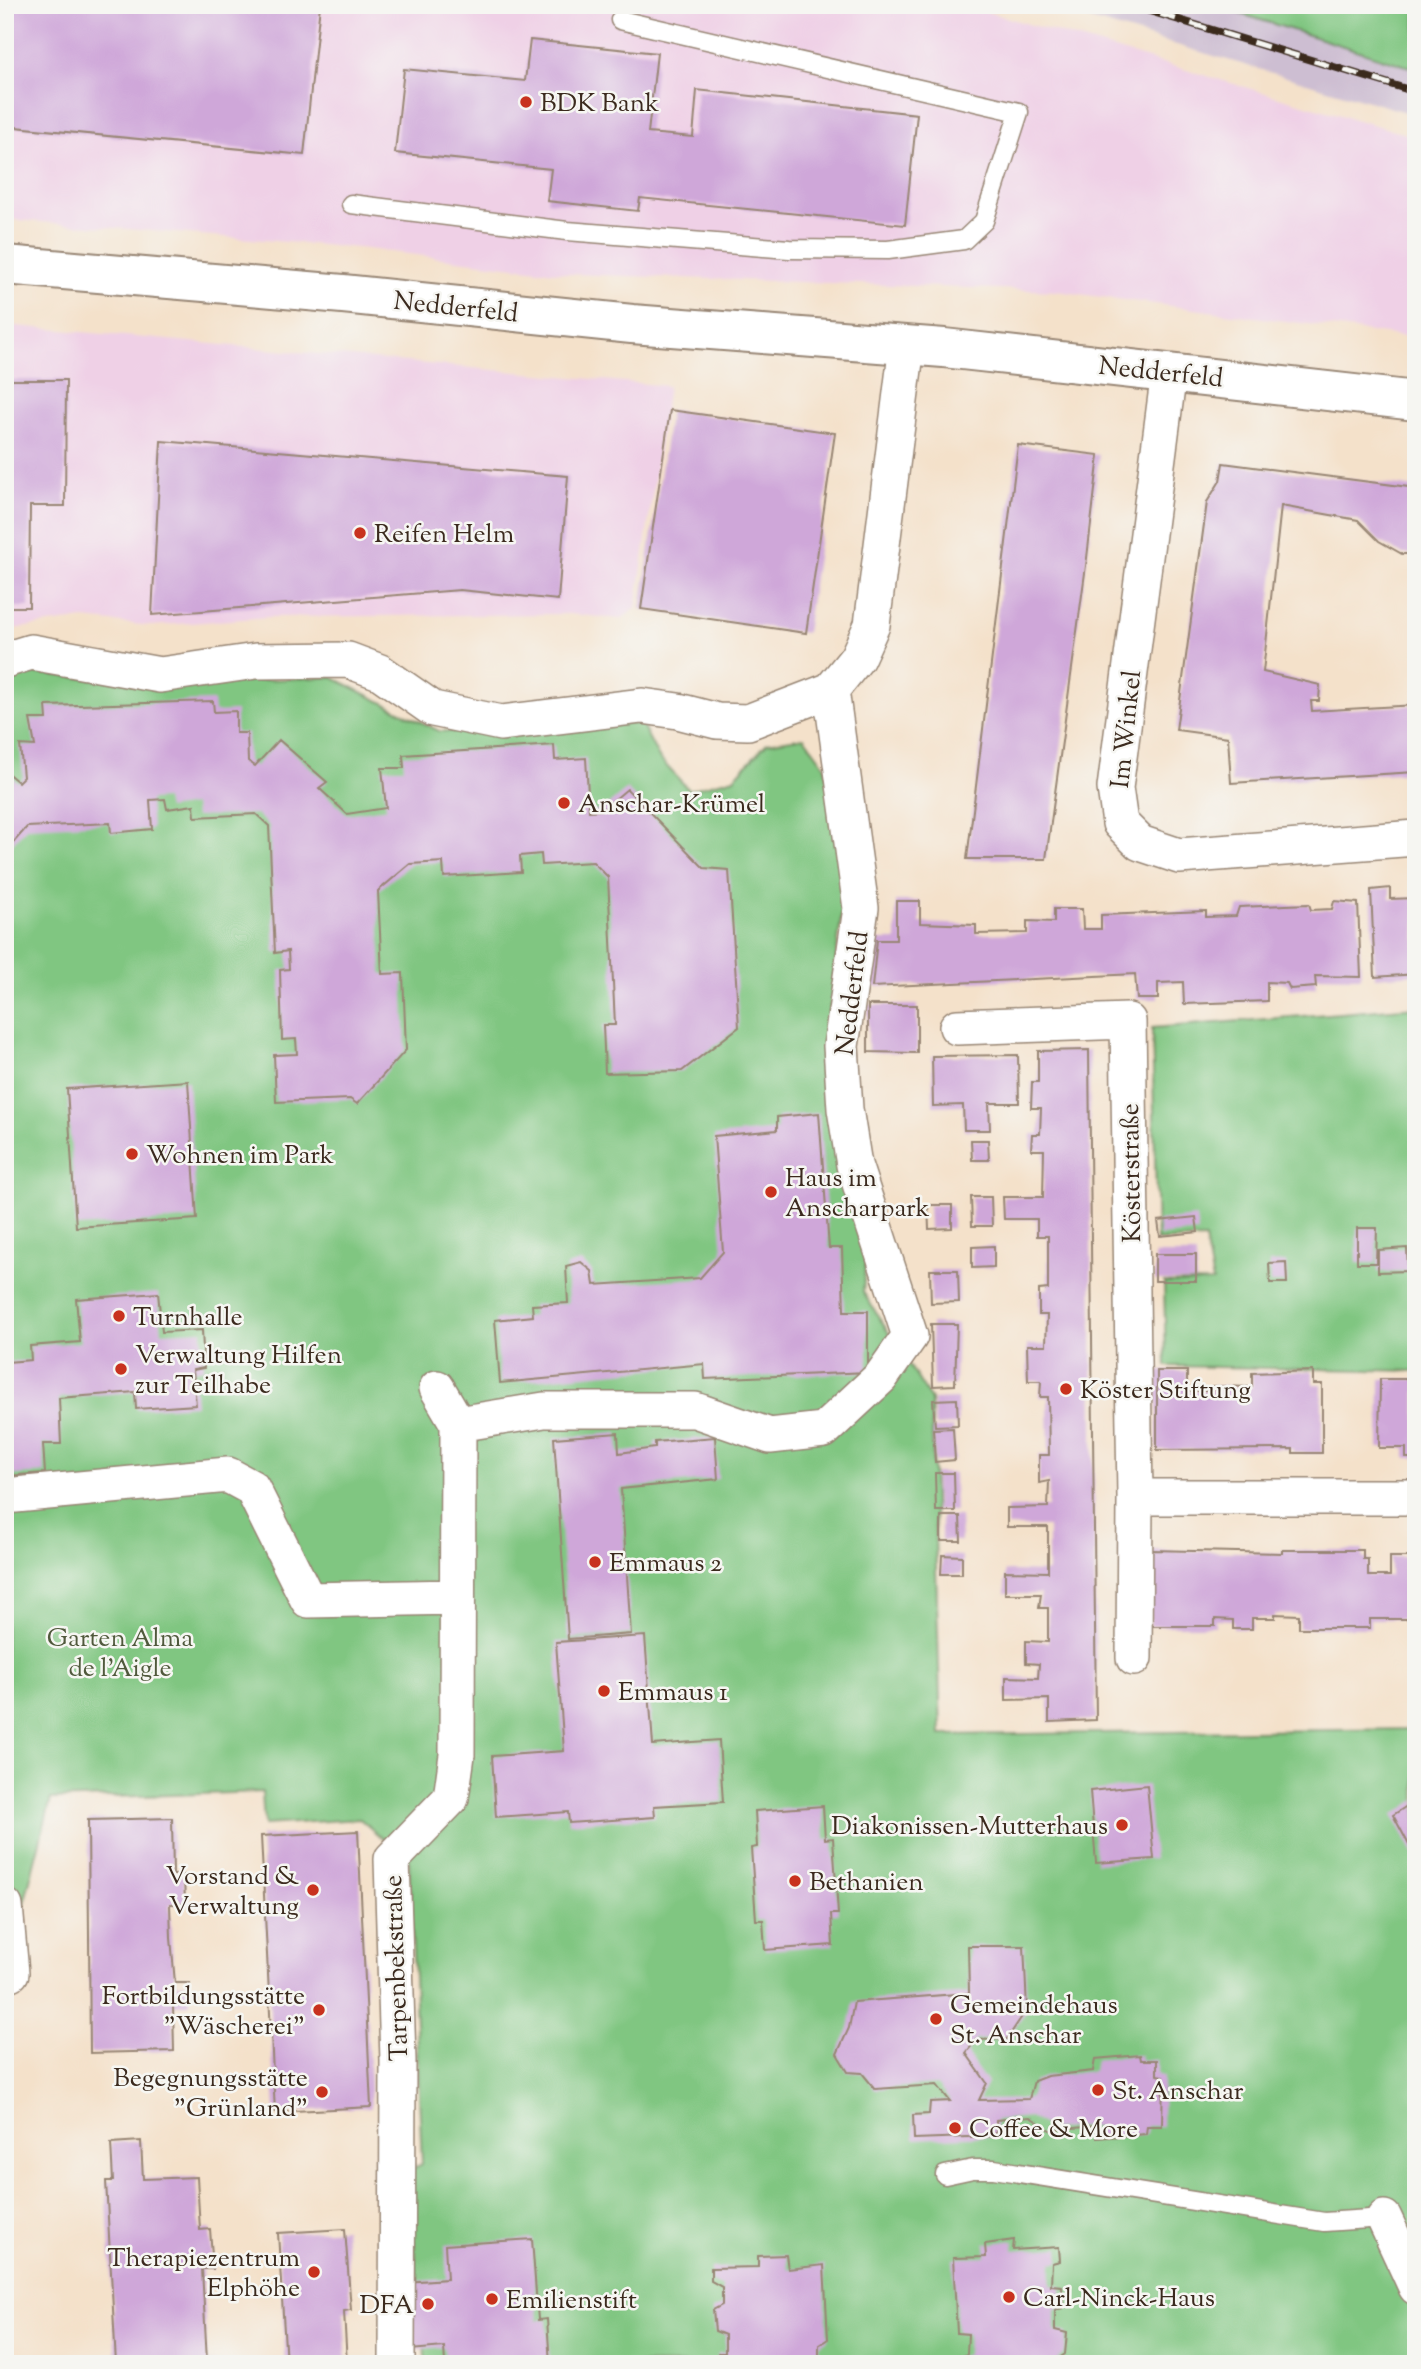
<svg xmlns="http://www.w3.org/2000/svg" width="1421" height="2369" font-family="'Sorts Mill Goudy',serif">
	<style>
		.built { fill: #efd0e6 }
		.industrial { fill: #cdbed2 }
		.green { fill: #80c681; stroke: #5e7850; stroke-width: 2 }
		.building { fill: #cfa7d9 }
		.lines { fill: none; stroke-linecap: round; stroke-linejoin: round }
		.lane-casing { stroke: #988674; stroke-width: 21 }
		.street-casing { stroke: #988674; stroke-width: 38 }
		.secondary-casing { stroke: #988674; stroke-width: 42 }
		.lane { stroke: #fff; stroke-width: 18 }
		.street { stroke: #fff; stroke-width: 35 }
		.secondary { stroke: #fff; stroke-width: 38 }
		.rail-casing { stroke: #3b2a1e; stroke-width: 8 }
		.rail { stroke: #f6f6f2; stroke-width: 5; stroke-dasharray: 16; stroke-linecap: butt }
		.poi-dot { fill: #c8321e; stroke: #f6f6f2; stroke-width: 2.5 }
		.labels { text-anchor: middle; stroke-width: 5; stroke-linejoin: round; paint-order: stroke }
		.poi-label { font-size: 26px; fill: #3b2a1e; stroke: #f6f6f2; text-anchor: start }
		.street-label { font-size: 26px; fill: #3b2a1e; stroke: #f6f6f2 }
		.park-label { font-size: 26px; fill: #50593c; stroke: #f6f6f2 }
	</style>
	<rect width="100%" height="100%" fill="#f6f6f2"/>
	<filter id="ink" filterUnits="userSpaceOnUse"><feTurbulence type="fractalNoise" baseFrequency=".0143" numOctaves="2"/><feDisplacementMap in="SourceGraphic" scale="14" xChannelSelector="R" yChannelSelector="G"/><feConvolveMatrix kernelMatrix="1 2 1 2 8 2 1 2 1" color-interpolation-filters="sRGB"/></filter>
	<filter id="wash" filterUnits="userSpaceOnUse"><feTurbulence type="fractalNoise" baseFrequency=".00686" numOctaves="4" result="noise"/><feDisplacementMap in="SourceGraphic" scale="28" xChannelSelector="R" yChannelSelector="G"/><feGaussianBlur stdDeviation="1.57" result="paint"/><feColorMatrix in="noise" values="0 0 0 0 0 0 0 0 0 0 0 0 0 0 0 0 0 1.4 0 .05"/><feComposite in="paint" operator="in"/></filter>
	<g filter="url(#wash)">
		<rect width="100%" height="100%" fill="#f4e1ca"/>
		<path class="built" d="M 5,5 L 963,5 L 1416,137 L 1416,338 L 1056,291 L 571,274 L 359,248 L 5,219 Z
			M 5,325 L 668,386 L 636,608 L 621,619 L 569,614 L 269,617 L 152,626 L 84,619 L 5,630 Z"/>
		<path class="industrial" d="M 1040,5 L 1213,5 L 1416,69 L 1416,115 Z"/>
		<path class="green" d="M 1213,5 L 1416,5 L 1416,69 Z
			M 23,672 L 154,685 L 332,677 L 439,731 L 501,733 L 641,723 L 659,758 L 689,790 L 734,778 L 767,743 L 804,737 L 825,766 L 847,868 L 829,1017 L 867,1246 L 863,1292 L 931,1400 L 941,1735 L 1416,1729 L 1416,2364 L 426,2364 L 406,2172 L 422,2164 L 409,1861 L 360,1819 L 264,1825 L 262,1792 L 51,1799 L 5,1977 L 5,678 Z
			M 1416,1007 L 1416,1371 L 1166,1366 L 1164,1283 L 1213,1282 L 1205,1239 L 1157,1241 L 1152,1028 Z"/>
		<g id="blocks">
			<path class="building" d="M 5,5 L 320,5 L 304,155 L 5,126 Z
				M 530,40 L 657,53 L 648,133 L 693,137 L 697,90 L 917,114 L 905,225 L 640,198 L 638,211 L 547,201 L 551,169 L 395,153 L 404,69 L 525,81 Z
				M 5,380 L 66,380 L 65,506 L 30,506 L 29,607 L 5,607 Z
				M 670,410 L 835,433 L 806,633 L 641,609 Z
				M 161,441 L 568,476 L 558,600 L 460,590 L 152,615 Z
				M 1018,445 L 1099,455 L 1087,558 L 1046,859 L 967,859 Z
				M 1223,463 L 1416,488 L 1416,554 L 1402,554 L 1379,541 L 1358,520 L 1281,506 L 1263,672 L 1320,685 L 1319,701 L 1311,701 L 1312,711 L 1416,705 L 1416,772 L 1231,783 L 1228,737 L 1176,730 L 1207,502 L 1220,481 Z
				M 213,701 L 214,712 L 236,711 L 236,733 L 247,733 L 248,761 L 255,766 L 279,740 L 327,782 L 319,788 L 347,814 L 386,808 L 382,768 L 404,768 L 403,755 L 554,745 L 555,760 L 586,758 L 589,811 L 602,810 L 627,789 L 704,868 L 729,870 L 739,1027 L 682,1071 L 605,1073 L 603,1025 L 615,1025 L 608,877 L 593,862 L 542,865 L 541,854 L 520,856 L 521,872 L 444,877 L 443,862 L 410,864 L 378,891 L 382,974 L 403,973 L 406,1050 L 357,1104 L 350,1099 L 276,1102 L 274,1055 L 297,1054 L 296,1039 L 282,1040 L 280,970 L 289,969 L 288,951 L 275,953 L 269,826 L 256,814 L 195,817 L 194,805 L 167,809 L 165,799 L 150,800 L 152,829 L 111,833 L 110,823 L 27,827 L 5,852 L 5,771 L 18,782 L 23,777 L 20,745 L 35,746 L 30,719 L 47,719 L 46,706 Z
				M 1390,888 L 1390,899 L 1416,898 L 1416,974 L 1375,977 L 1371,890 Z
				M 896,901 L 920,901 L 920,923 L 976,925 L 976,934 L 1027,933 L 1027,921 L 1054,922 L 1054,909 L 1082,909 L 1083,929 L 1101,929 L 1101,915 L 1206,911 L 1206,917 L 1236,916 L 1239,907 L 1309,904 L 1311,910 L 1332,909 L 1334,901 L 1358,903 L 1361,977 L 1315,976 L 1316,987 L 1290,989 L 1287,983 L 1267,982 L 1267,1001 L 1184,1004 L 1183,982 L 1158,983 L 1158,999 L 1137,999 L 1135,974 L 872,987 L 877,940 L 896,940 Z
				M 868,1005 L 917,1005 L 917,1053 L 868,1052 Z
				M 1089,1050 L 1096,1720 L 1049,1722 L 1049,1699 L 1006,1700 L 1006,1677 L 1038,1678 L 1039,1664 L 1026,1663 L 1026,1641 L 1048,1642 L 1048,1608 L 1039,1608 L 1041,1594 L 1005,1594 L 1005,1571 L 1048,1572 L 1048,1527 L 1007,1527 L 1007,1508 L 1048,1507 L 1049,1481 L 1039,1483 L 1039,1455 L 1049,1455 L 1048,1397 L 1040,1397 L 1041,1381 L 1028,1381 L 1027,1345 L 1046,1345 L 1047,1315 L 1039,1315 L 1039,1290 L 1048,1289 L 1048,1236 L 1037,1236 L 1037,1219 L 1004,1219 L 1003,1197 L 1043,1197 L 1044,1150 L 1031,1150 L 1032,1134 L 1040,1134 L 1041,1108 L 1031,1108 L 1032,1082 L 1038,1082 L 1038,1051 Z
				M 1018,1055 L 1019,1103 L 989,1103 L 990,1130 L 964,1130 L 963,1105 L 933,1106 L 932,1056 Z
				M 188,1081 L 197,1219 L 76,1227 L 67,1089 Z
				M 819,1113 L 829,1248 L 842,1248 L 844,1311 L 868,1311 L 868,1372 L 705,1379 L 704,1364 L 500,1383 L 495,1320 L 533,1316 L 532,1305 L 568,1303 L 566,1266 L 581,1262 L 592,1271 L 594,1285 L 700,1278 L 723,1252 L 714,1136 L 777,1130 L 777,1117 Z
				M 971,1140 L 988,1140 L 989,1160 L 972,1160 Z
				M 971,1197 L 991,1197 L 992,1226 L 972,1226 Z
				M 928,1205 L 952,1205 L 952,1228 L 929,1229 Z
				M 1196,1217 L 1198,1232 L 1160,1236 L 1158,1221 Z
				M 1357,1228 L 1377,1228 L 1376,1263 L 1357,1263 Z
				M 994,1246 L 994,1267 L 972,1268 L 972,1247 Z
				M 1407,1248 L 1408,1271 L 1378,1272 L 1378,1250 Z
				M 1155,1254 L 1196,1254 L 1196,1281 L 1155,1281 Z
				M 1286,1262 L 1287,1283 L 1270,1283 L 1269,1263 Z
				M 930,1270 L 958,1270 L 959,1302 L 931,1303 Z
				M 158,1293 L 162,1332 L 202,1330 L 204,1368 L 193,1370 L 196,1405 L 136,1409 L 135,1392 L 59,1398 L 61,1444 L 43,1444 L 45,1473 L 5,1476 L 7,1362 L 31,1360 L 30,1346 L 80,1342 L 76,1299 Z
				M 931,1324 L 957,1324 L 955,1385 L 933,1386 Z
				M 1157,1371 L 1187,1371 L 1187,1391 L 1212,1391 L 1212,1386 L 1252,1387 L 1252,1373 L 1313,1371 L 1313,1384 L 1322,1384 L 1322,1453 L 1293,1453 L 1293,1449 L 1157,1450 Z
				M 1380,1379 L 1416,1379 L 1416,1458 L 1406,1458 L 1406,1448 L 1379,1448 Z
				M 957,1399 L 958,1425 L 935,1426 L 933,1400 Z
				M 953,1428 L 955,1460 L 935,1462 L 933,1429 Z
				M 618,1433 L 619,1453 L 655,1448 L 655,1442 L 715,1437 L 718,1479 L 621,1489 L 631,1634 L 568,1639 L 554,1438 Z
				M 935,1473 L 954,1473 L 955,1511 L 936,1511 Z
				M 941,1516 L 960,1516 L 961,1541 L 941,1541 Z
				M 1151,1550 L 1282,1553 L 1282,1550 L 1363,1550 L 1363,1559 L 1368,1559 L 1368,1576 L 1390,1576 L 1390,1557 L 1416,1557 L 1416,1619 L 1370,1619 L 1370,1628 L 1299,1628 L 1299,1615 L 1275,1614 L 1275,1618 L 1252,1618 L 1252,1629 L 1233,1629 L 1233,1620 L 1215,1619 L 1215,1626 L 1150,1626 Z
				M 942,1555 L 962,1556 L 962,1574 L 941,1574 Z
				M 645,1636 L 653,1745 L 719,1740 L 723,1802 L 654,1806 L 655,1817 L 569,1823 L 568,1812 L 496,1817 L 492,1756 L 564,1751 L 556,1642 Z
				M 1147,1785 L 1154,1859 L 1096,1863 L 1090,1791 Z
				M 1416,1800 L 1416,1858 L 1393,1815 Z
				M 823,1806 L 825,1839 L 833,1838 L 838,1914 L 831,1914 L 833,1945 L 765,1950 L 763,1920 L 756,1920 L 751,1848 L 757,1847 L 755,1811 Z
				M 172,1818 L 173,1875 L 184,1875 L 185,1904 L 170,1904 L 171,1938 L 175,1983 L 190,1983 L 190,2004 L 173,2005 L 174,2051 L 90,2053 L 88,1820 Z
				M 358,1831 L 371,2107 L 275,2112 L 261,1836 Z
				M 968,1946 L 1024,1946 L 1027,2009 L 1007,2039 L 976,2040 L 966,2053 L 987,2083 L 979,2100 L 1029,2099 L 1034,2081 L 1047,2076 L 1093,2071 L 1095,2059 L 1140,2055 L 1141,2060 L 1157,2060 L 1157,2075 L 1163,2076 L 1162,2126 L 1147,2126 L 1146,2134 L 1097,2138 L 1097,2126 L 1050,2130 L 1030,2117 L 996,2120 L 996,2136 L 914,2139 L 913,2115 L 929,2114 L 930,2102 L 950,2101 L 937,2085 L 875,2089 L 862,2073 L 848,2072 L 837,2054 L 849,2028 L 854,2002 L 969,1993 Z
				M 141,2141 L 143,2179 L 197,2177 L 200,2230 L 210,2229 L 213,2269 L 202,2269 L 207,2361 L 217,2364 L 116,2364 L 106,2181 L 113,2181 L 111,2143 Z
				M 345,2229 L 351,2310 L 344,2311 L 347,2364 L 286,2364 L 278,2233 Z
				M 532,2239 L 538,2320 L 547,2319 L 550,2364 L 445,2364 L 444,2347 L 410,2350 L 405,2282 L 447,2279 L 445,2245 Z
				M 1014,2240 L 1013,2250 L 1059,2247 L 1060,2261 L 1052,2263 L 1051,2285 L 1062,2286 L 1063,2308 L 1055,2310 L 1055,2330 L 1067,2333 L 1065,2354 L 1057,2360 L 1058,2364 L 957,2364 L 957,2358 L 967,2354 L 968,2334 L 957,2333 L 953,2258 L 986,2257 L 985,2244 Z
				M 786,2255 L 788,2269 L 824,2265 L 828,2339 L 819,2345 L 819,2361 L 824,2364 L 717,2364 L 718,2353 L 725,2353 L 725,2335 L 715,2331 L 713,2310 L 722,2305 L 722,2287 L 711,2281 L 711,2268 L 758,2267 L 758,2256 Z"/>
		</g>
	</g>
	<g filter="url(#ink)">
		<use href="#blocks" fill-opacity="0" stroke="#988674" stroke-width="2"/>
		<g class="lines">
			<g class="lane-casing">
				<path id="lane" d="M 351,204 L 567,231 L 789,249 L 888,250 L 964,240 L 984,221 L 1019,112 L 620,20
					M 945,2175 L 973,2169 L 994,2169 L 1324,2222 L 1384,2218"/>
			</g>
			<g class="street-casing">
				<path id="street" d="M 1169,372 L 1115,788 L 1120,823 L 1140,843 L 1179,856 L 1416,838
					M 5,660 L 31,652 L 160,675 L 256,661 L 348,660 L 380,672 L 433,709 L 501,723 L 642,706 L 678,711 L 717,721 L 748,722 L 831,690 L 857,658 L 872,625 L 907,345
					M 957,1027 L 1128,1021 L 1135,1497 L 1134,1658
					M 437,1388 L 458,1424
					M 458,1424 L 544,1410 L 695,1410 L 770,1436 L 824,1430 L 881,1377 L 910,1336 L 854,1165 L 845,1109 L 841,1046 L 861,908 L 831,690
					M 5,1496 L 228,1475 L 252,1488 L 308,1600 L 456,1597
					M 1135,1497 L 1416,1497
					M 5,1906 L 11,1973
					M 1384,2218 L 1416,2287
					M 397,2364 L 398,2061 L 392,1859 L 451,1798 L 457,1755 L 458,1424"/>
			</g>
			<g class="secondary-casing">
				<path id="secondary" d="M 5,265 L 343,294 L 632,324 L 944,348 L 1416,401"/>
			</g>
			<use href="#lane" class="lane"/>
			<use href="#street" class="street"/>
			<use href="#secondary" class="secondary"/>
			<g class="rail-casing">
				<path id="rail" d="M 1130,5 L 1416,92"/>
			</g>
			<use href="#rail" class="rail"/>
		</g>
	</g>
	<g class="poi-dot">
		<circle cx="526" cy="102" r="7"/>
		<circle cx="360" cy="533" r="7"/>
		<circle cx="564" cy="803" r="7"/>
		<circle cx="132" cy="1154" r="7"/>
		<circle cx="771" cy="1192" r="7"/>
		<circle cx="119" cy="1316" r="7"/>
		<circle cx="121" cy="1369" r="7"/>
		<circle cx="1066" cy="1389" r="7"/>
		<circle cx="595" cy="1562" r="7"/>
		<circle cx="604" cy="1691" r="7"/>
		<circle cx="1122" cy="1825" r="7"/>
		<circle cx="795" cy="1881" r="7"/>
		<circle cx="313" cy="1890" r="7"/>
		<circle cx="319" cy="2010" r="7"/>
		<circle cx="936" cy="2019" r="7"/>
		<circle cx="1098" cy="2090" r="7"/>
		<circle cx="322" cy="2092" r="7"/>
		<circle cx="955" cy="2128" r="7"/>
		<circle cx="314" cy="2272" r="7"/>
		<circle cx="1009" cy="2297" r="7"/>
		<circle cx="492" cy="2299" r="7"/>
		<circle cx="428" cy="2304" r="7"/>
	</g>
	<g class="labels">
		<g class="poi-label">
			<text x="540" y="111">BDK Bank</text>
			<text x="374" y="542">Reifen Helm</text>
			<text x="578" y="812">Anschar-Krümel</text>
			<text x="146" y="1163">Wohnen im Park</text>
			<text x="785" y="1186">Haus im<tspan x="785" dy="30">Anscharpark</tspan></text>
			<text x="133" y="1325">Turnhalle</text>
			<text x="135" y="1363">Verwaltung Hilfen<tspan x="135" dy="30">zur Teilhabe</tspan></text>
			<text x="1080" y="1398">Köster Stiftung</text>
			<text x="609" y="1571">Emmaus 2</text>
			<text x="618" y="1700">Emmaus 1</text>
			<text x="1108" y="1834" text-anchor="end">Diakonissen-Mutterhaus</text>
			<text x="299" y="1884" text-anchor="end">Vorstand &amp;<tspan x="299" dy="30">Verwaltung</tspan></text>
			<text x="809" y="1890">Bethanien</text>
			<text x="305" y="2004" text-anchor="end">Fortbildungsstätte<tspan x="305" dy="30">"Wäscherei"</tspan></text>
			<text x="950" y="2013">Gemeindehaus<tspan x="950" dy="30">St. Anschar</tspan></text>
			<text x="308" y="2086" text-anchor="end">Begegnungsstätte<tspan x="308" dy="30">"Grünland"</tspan></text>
			<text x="1112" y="2099">St. Anschar</text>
			<text x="969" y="2137">Coffee &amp; More</text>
			<text x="300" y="2266" text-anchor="end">Therapiezentrum<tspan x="300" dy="30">Elphöhe</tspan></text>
			<text x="1023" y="2306">Carl-Ninck-Haus</text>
			<text x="506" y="2308">Emilienstift</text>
			<text x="414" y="2313" text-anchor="end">DFA</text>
		</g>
		<g class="street-label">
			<text transform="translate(456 306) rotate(6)" y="9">Nedderfeld</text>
			<text transform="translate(1161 371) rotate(6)" y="9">Nedderfeld</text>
			<text transform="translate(1125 729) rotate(-84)" y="9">Im Winkel</text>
			<text transform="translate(851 993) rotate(-83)" y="9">Nedderfeld</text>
			<text transform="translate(1130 1173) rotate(-91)" y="9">Kösterstraße</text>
			<text transform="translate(395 1968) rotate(-92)" y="9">Tarpenbekstraße</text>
		</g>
		<g class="park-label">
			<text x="120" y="1646">Garten Alma<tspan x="120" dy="30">de l'Aigle</tspan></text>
		</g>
	</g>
	<rect width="1421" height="2369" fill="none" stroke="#f6f6f2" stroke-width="28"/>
</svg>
